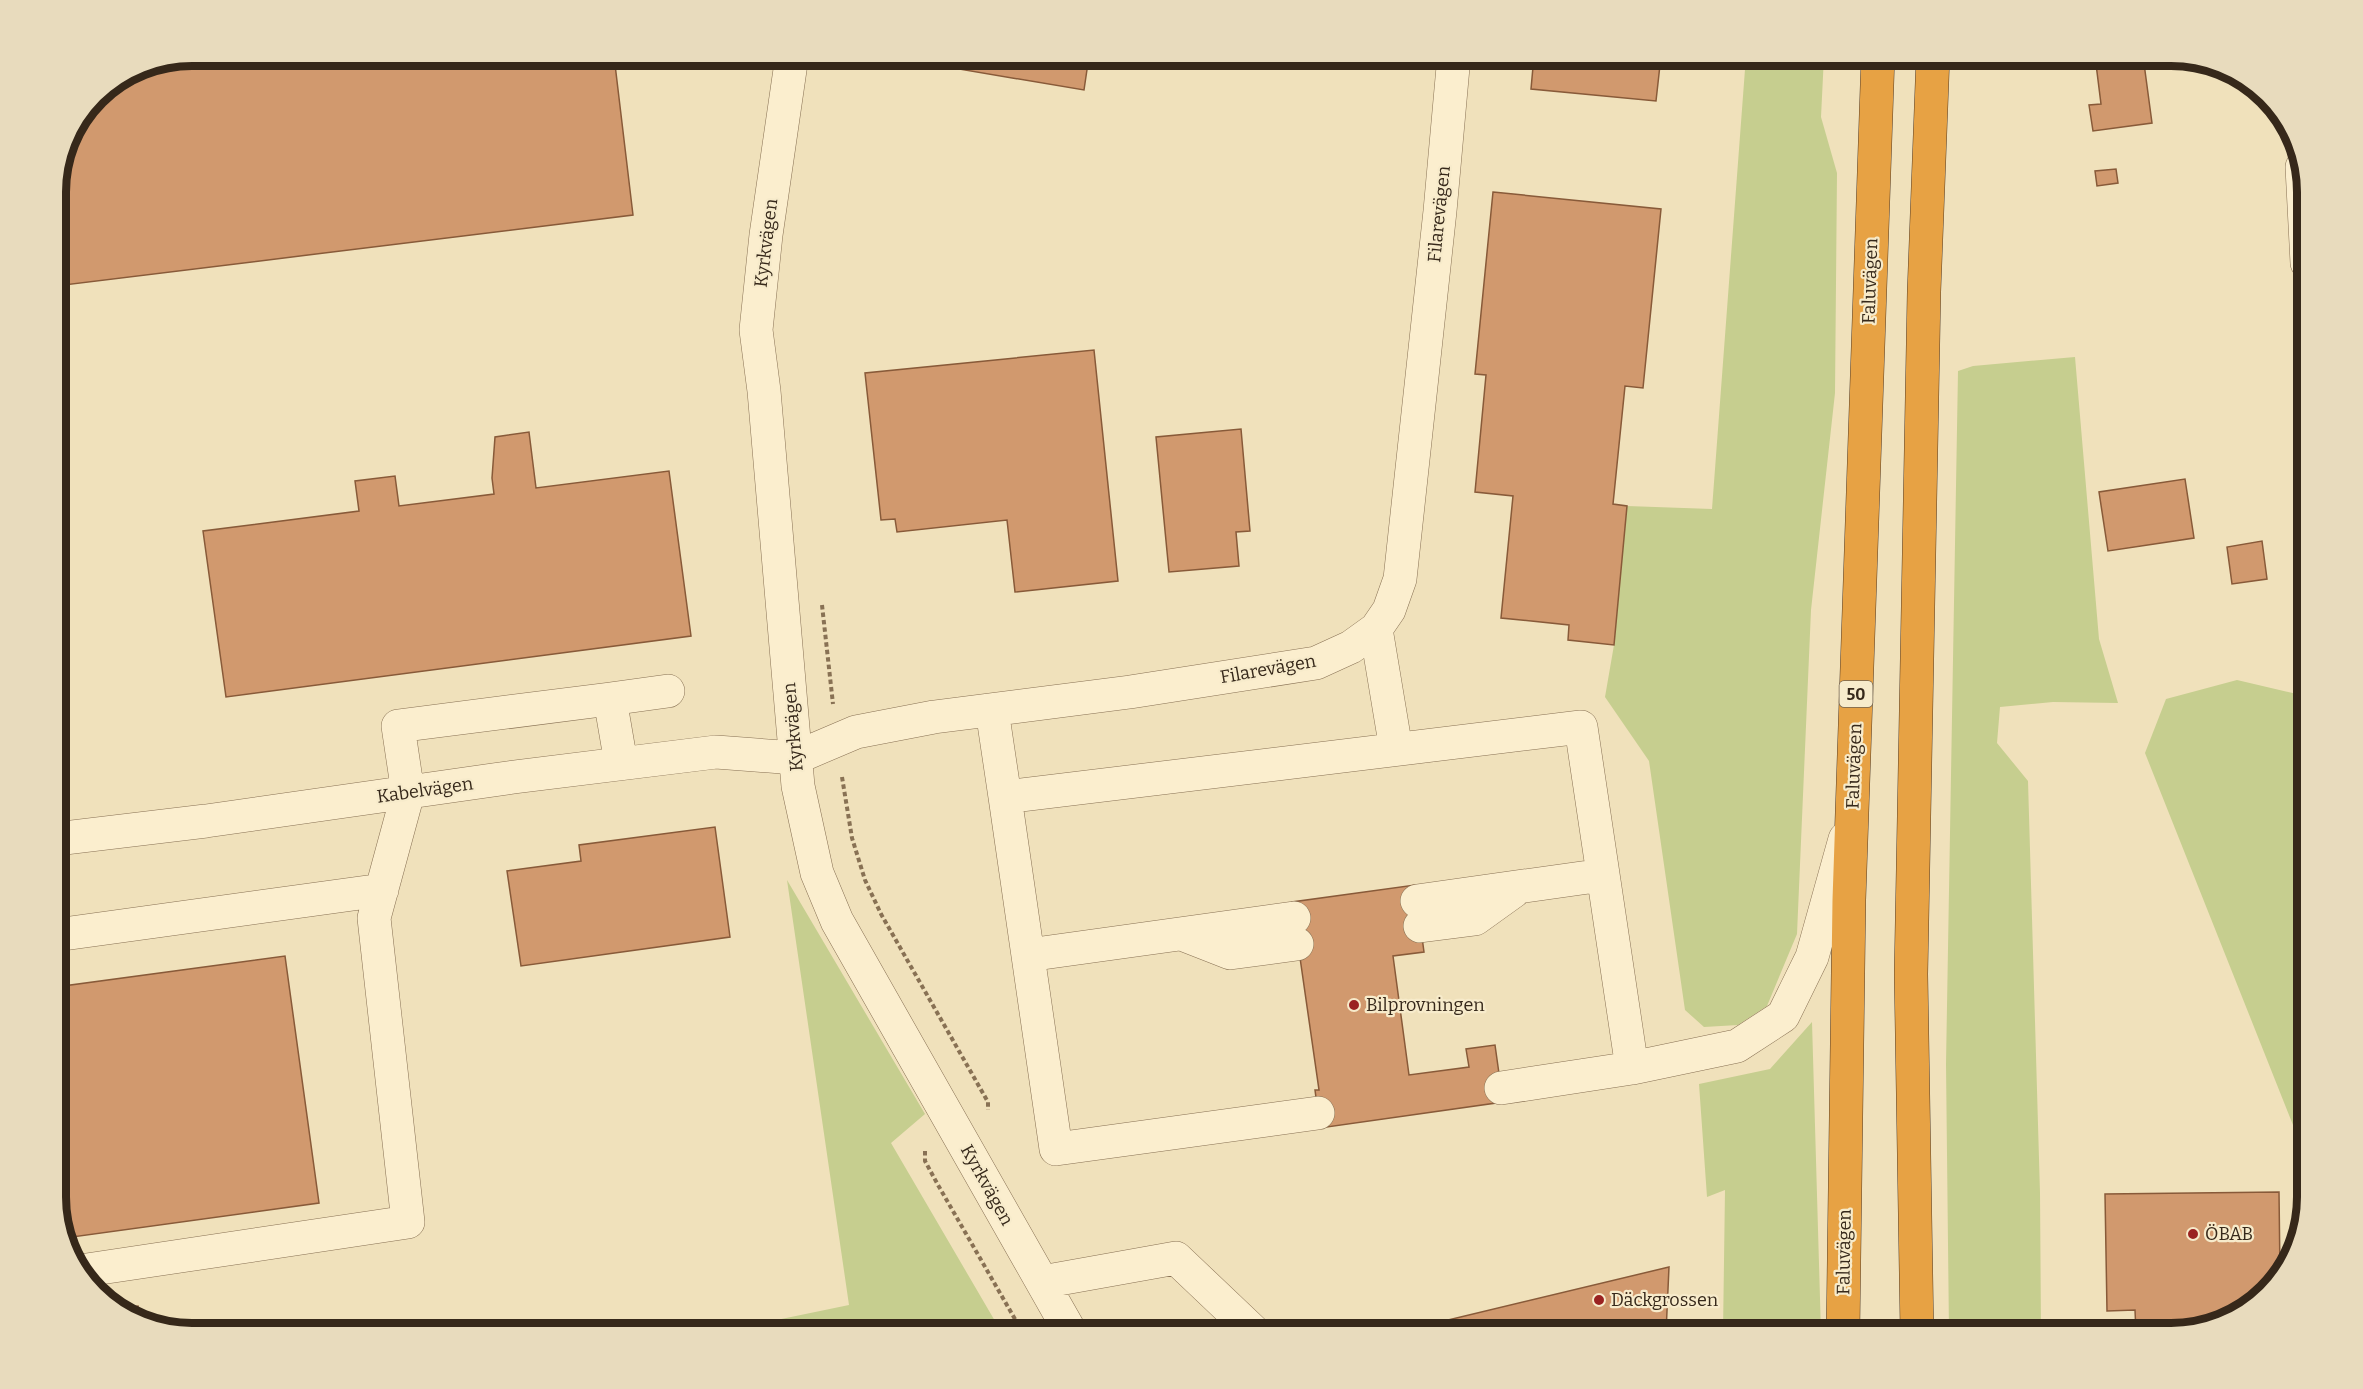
<svg xmlns="http://www.w3.org/2000/svg" width="2363" height="1389" font-family="Bitter,serif">
	<style>
		.green { fill: #c6ce8f }
		.building { fill: #d1996e; stroke: #885a39; stroke-width: 1.5 }
		.lines { fill: none; stroke-linecap: round; stroke-linejoin: round }
		.minor-casing { stroke: #887154; stroke-width: 34 }
		.highway-casing { stroke: #553e29; stroke-width: 34 }
		.path { stroke: #887154; stroke-width: 4; stroke-dasharray: 4.5 3; stroke-linecap: butt }
		.minor { stroke: #fbeece; stroke-width: 33 }
		.highway { stroke: #e7a244; stroke-width: 33 }
		.poi-dot { fill: #9a2221; stroke: #f7ebcb; stroke-width: 2 }
		.labels { text-anchor: middle; stroke-width: 4.5; stroke-linejoin: round; paint-order: stroke }
		.shield { fill: #f7ebcb; stroke: #70624f; stroke-width: 1.5 }
		.shield-label { font-size: 16px; font-weight: bold; fill: #36281a }
		.street-label { font-size: 18px; fill: #36281a; stroke: #f7ebcb }
		.poi-label { font-size: 18px; fill: #36281a; stroke: #f7ebcb; text-anchor: start }
		.rim { fill: none; stroke: #36281a; stroke-width: 8 }
	</style>
	<rect width="100%" height="100%" fill="#f0e1bb"/>
	<path class="green" d="M 1746,56 L 1824,56 L 1821,117 L 1837,173 L 1835,393 L 1811,610 L 1797,934 L 1767,1006 L 1738,1025 L 1704,1027 L 1685,1010 L 1649,761 L 1605,697 L 1614,645 L 1627,506 L 1712,509 Z
		M 2075,357 L 2099,639 L 2118,703 L 2053,702 L 2000,707 L 1997,743 L 2028,781 L 2040,1193 L 2041,1333 L 1949,1333 L 1946,1064 L 1958,371 L 1973,366 Z
		M 2237,680 L 2297,694 L 2307,704 L 2307,1129 L 2295,1130 L 2145,753 L 2166,699 Z
		M 787,880 L 925,1114 L 891,1143 L 1002,1333 L 713,1333 L 849,1305 Z
		M 1812,1022 L 1821,1333 L 1723,1333 L 1725,1190 L 1707,1197 L 1699,1084 L 1770,1069 Z"/>
	<path class="building" d="M 192,56 L 614,56 L 633,215 L 56,286 L 56,183 L 66,139 L 96,95 L 140,66 Z
		M 949,56 L 1089,56 L 1084,90 L 947,67 Z
		M 1534,56 L 1661,56 L 1656,101 L 1531,89 Z
		M 2095,56 L 2143,56 L 2152,123 L 2093,131 L 2089,105 L 2101,104 Z
		M 2116,169 L 2118,183 L 2097,186 L 2095,171 Z
		M 1493,192 L 1661,209 L 1643,388 L 1625,386 L 1613,504 L 1627,506 L 1614,645 L 1568,640 L 1569,625 L 1501,618 L 1513,496 L 1475,492 L 1486,375 L 1475,374 Z
		M 1094,350 L 1118,581 L 1015,592 L 1007,520 L 897,532 L 895,519 L 881,520 L 865,373 Z
		M 1241,429 L 1250,531 L 1236,532 L 1239,566 L 1169,572 L 1156,437 Z
		M 529,432 L 536,488 L 669,471 L 691,636 L 226,697 L 203,531 L 359,511 L 355,481 L 395,476 L 399,506 L 494,494 L 492,478 L 495,437 Z
		M 2185,479 L 2194,538 L 2108,551 L 2099,492 Z
		M 2262,541 L 2267,579 L 2232,584 L 2227,547 Z
		M 715,827 L 730,937 L 521,966 L 507,871 L 581,861 L 579,845 Z
		M 1415,885 L 1424,952 L 1393,956 L 1409,1075 L 1469,1067 L 1466,1049 L 1495,1045 L 1503,1102 L 1320,1128 L 1315,1090 L 1319,1090 L 1292,902 Z
		M 285,956 L 319,1203 L 65,1238 L 56,1206 L 56,987 Z
		M 2279,1192 L 2280,1274 L 2240,1315 L 2172,1333 L 2136,1333 L 2135,1310 L 2107,1311 L 2105,1194 Z
		M 1669,1267 L 1666,1333 L 1394,1333 Z
		M 138,1306 L 140,1320 L 124,1315 L 118,1309 Z"/>
	<g class="lines">
		<g class="minor-casing">
			<path id="minor" d="M 792,56 L 766,235 L 756,330 L 764,391 L 798,786 L 817,873 L 837,921 L 1071,1333
				M 2302,167 L 2307,263
				M 1376,629 L 1396,749
				M 610,699 L 668,691
				M 992,710 L 1005,797
				M 56,839 L 206,821 L 514,777 L 716,752 L 795,758 L 856,732 L 934,717 L 1130,692 L 1316,663 L 1351,647 L 1376,629 L 1389,610 L 1400,579 L 1440,211 L 1454,56
				M 1417,901 L 1603,875
				M 1420,926 L 1475,919 L 1514,891
				M 56,935 L 382,890
				M 1184,935 L 1230,953 L 1297,944
				M 1028,955 L 1294,918
				M 1632,1068 L 1737,1046 L 1783,1016 L 1812,957 L 1845,839
				M 1318,1113 L 1056,1149 L 1005,797 L 1581,727 L 1632,1068 L 1501,1088
				M 80,1271 L 408,1222 L 374,918 L 408,793 L 398,726 L 610,699 L 621,763
				M 1042,1282 L 1176,1258 L 1255,1333"/>
		</g>
		<g class="highway-casing">
			<path id="highway" d="M 1843,1333 L 1849,900 L 1878,56
				M 1917,1333 L 1911,974 L 1924,292 L 1933,56"/>
		</g>
		<path class="path" d="M 822,605 L 833,704
			M 842,777 L 852,838 L 865,880 L 881,914 L 988,1102 L 988,1110
			M 925,1151 L 925,1161 L 938,1185 L 1023,1333"/>
		<use href="#minor" class="minor"/>
		<use href="#highway" class="highway"/>
	</g>
	<g class="poi-dot">
		<circle cx="1354" cy="1005" r="6"/>
		<circle cx="2193" cy="1234" r="6"/>
		<circle cx="1599" cy="1300" r="6"/>
	</g>
	<g class="labels">
		<rect class="shield" x="1839.5" y="681" width="33" height="26" rx="4.5"/>
		<g class="shield-label">
			<text x="1856" y="700">50</text>
		</g>
		<g class="street-label">
			<text transform="translate(1439 214) rotate(-84)" y="6">Filarevägen</text>
			<text transform="translate(766 243) rotate(-83)" y="6">Kyrkvägen</text>
			<text transform="translate(1870 281) rotate(-88)" y="6">Faluvägen</text>
			<text transform="translate(1268 669) rotate(-10)" y="6">Filarevägen</text>
			<text transform="translate(793 727) rotate(-95)" y="6">Kyrkvägen</text>
			<text transform="translate(1854 766) rotate(-88)" y="6">Faluvägen</text>
			<text transform="translate(425 790) rotate(-8)" y="6">Kabelvägen</text>
			<text transform="translate(987 1185) rotate(61)" y="6">Kyrkvägen</text>
			<text transform="translate(1844 1252) rotate(-89)" y="6">Faluvägen</text>
		</g>
		<g class="poi-label">
			<text x="1366" y="1011">Bilprovningen</text>
			<text x="2205" y="1240">ÖBAB</text>
			<text x="1611" y="1306">Däckgrossen</text>
		</g>
	</g>
	<path d="M0 0H2363V1389H0ZM192 66H2171A126 126 0 0 1 2297 192V1197A126 126 0 0 1 2171 1323H192A126 126 0 0 1 66 1197V192A126 126 0 0 1 192 66Z" fill="#e8dbbd" fill-rule="evenodd"/>
	<path class="rim" d="M192 66H2171A126 126 0 0 1 2297 192V1197A126 126 0 0 1 2171 1323H192A126 126 0 0 1 66 1197V192A126 126 0 0 1 192 66Z"/>
</svg>
